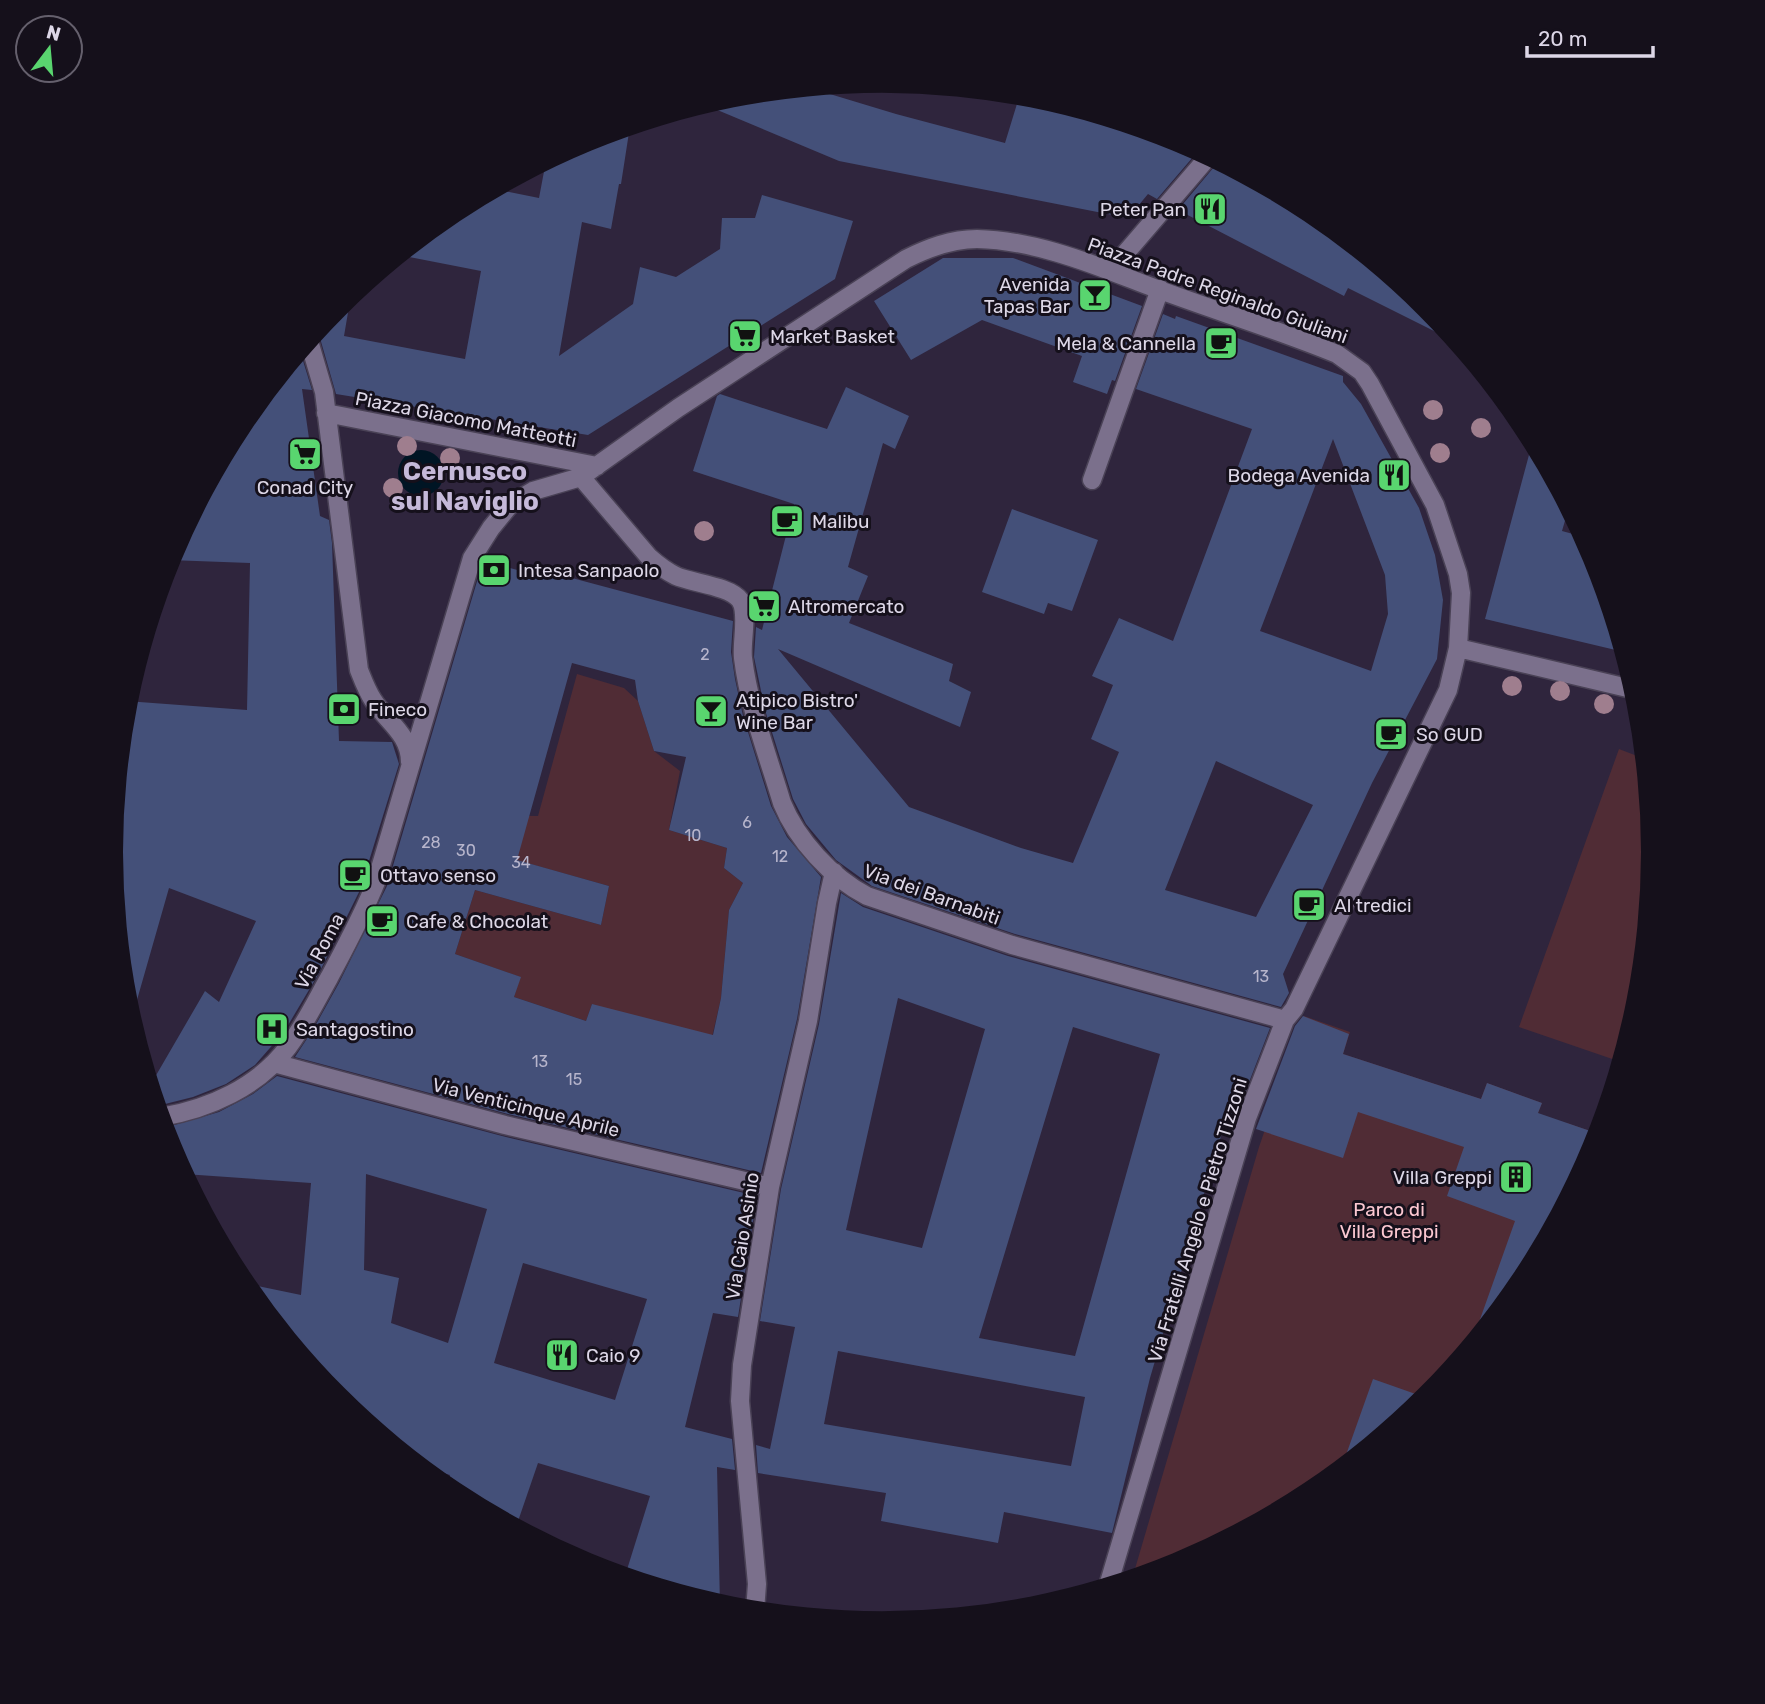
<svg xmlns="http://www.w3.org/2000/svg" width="1765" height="1704" font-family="Rubik,sans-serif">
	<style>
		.green { fill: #502c35 }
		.water { fill: #001524 }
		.building { fill: #445079; fill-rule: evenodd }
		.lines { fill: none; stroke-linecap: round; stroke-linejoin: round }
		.minor-casing { stroke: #4a4256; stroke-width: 21 }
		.minor { stroke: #7b708c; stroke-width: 18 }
		.tree { fill: #9f7e8e }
		.labels { text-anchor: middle; stroke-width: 6; stroke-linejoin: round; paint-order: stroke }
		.number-label { font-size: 16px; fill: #b7b5cc }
		.poi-label { font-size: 19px; fill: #ddd7e7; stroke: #15101b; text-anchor: start }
		.street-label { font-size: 19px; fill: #ddd7e7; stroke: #15101b }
		.park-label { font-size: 19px; fill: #fbc7d1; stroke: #15101b }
		.district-label { font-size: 26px; font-weight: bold; fill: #c5b9d9; stroke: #15101b }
	</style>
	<rect width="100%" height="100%" fill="#2f253d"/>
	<path class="green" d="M 577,674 L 624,688 L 638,701 L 654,751 L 680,771 L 669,830 L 727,848 L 724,868 L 743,883 L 729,910 L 721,998 L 688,1141 L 592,1004 L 586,1021 L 514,997 L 520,977 L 455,954 L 475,890 L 601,925 L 609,886 L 408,830 L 414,814 L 538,816 Z
		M 1619,749 L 1645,759 L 1654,852 L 1639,1003 L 1621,1062 L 1519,1027 Z
		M 1304,1016 L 1350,1032 L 1343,1054 L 1481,1099 L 1487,1083 L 1542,1103 L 1535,1121 L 1564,1132 L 1567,1123 L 1599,1134 L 1595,1148 L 1524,1281 L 1428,1398 L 1311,1494 L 1177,1565 L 1132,1579 L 1259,1147 Z"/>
	<path class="water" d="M398 473a23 23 0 1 1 46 0a23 23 0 1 1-46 0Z"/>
	<path class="building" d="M 810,88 L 896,114 L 1005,143 L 1020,94 L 1033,95 L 1178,139 L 1199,150 L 1157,199 L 1148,194 L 1128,218 L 839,161 L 703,104 L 732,95 Z
		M 630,126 L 621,184 L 619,184 L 611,229 L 582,222 L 559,356 L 633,304 L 640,267 L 676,277 L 720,249 L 722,218 L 755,218 L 762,195 L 853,221 L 835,279 L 588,435 L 336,394 L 320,338 L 316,332 L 337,306 L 351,295 L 344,336 L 465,359 L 481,271 L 399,255 L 454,210 L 494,189 L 539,198 L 546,161 L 588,139 Z
		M 1219,161 L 1281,194 L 1279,197 L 1314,213 L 1428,307 L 1443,325 L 1438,333 L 1348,288 L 1344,296 L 1178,210 Z
		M 943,258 L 1013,258 L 1142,306 L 1115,381 L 1112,380 L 1107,394 L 1073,382 L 1082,356 L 982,320 L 911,360 L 874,301 Z
		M 1163,314 L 1175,319 L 1176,316 L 1343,376 L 1343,382 L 1361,404 L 1419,508 L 1435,555 L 1443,600 L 1437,659 L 1372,783 L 1283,974 L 1289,993 L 1281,1007 L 1015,934 L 872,886 L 836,860 L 806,824 L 793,799 L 765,710 L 754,657 L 756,627 L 762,630 L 794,504 L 693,471 L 717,396 L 720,394 L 827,429 L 846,387 L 909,416 L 895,449 L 883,443 L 848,567 L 868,576 L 849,623 L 953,664 L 949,681 L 971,692 L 960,727 L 778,649 L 909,807 L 1021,848 L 1073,863 L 1119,752 L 1091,739 L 1113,685 L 1092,676 L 1119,618 L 1173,641 L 1252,429 L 1136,389 ZM 1333,439 L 1385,575 L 1388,614 L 1371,671 L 1260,631 ZM 1216,761 L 1313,805 L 1256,917 L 1165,890 Z
		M 300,351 L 312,390 L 302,389 L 320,516 L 329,520 L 332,543 L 339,741 L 392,742 L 399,764 L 360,890 L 319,973 L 284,1032 L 255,1065 L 226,1084 L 193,1097 L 157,1106 L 151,1084 L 205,991 L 219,1002 L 256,921 L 169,888 L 131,1021 L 126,1002 L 111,852 L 126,701 L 247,710 L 250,563 L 169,560 L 241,423 Z
		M 1533,440 L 1569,507 L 1562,531 L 1584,537 L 1595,557 L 1624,652 L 1485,619 Z
		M 1012,509 L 1098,540 L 1072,611 L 1048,603 L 1044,614 L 982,592 Z
		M 483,561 L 540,576 L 542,570 L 733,621 L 731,652 L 735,679 L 743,716 L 771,806 L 787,837 L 821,877 L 797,1019 L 761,1173 L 508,1114 L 295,1057 L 314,1028 L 339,983 L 387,886 ZM 572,663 L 635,680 L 638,701 L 654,751 L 686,757 L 669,830 L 727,848 L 724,868 L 743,883 L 729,910 L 721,998 L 713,1035 L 592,1004 L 586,1021 L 514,997 L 521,977 L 455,954 L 475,890 L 601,925 L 609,886 L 517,860 Z
		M 841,893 L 863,907 L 1008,956 L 1270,1028 L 1234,1121 L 1226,1119 L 1150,1378 L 1112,1533 L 1004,1512 L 998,1543 L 881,1521 L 886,1493 L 758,1473 L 756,1445 L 770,1449 L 795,1327 L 760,1321 L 781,1189 L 819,1024 ZM 898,998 L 985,1029 L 922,1248 L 846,1230 ZM 1073,1027 L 1160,1054 L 1075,1356 L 979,1338 ZM 838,1351 L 1085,1397 L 1071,1466 L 824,1424 Z
		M 1303,1016 L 1349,1034 L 1343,1054 L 1481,1099 L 1487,1083 L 1542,1103 L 1538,1113 L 1599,1134 L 1595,1148 L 1524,1281 L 1485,1328 L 1478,1325 L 1515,1221 L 1447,1196 L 1464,1147 L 1358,1112 L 1343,1158 L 1256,1129 L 1295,1026 Z
		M 277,1076 L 502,1136 L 757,1196 L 738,1317 L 713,1313 L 685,1427 L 732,1439 L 735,1470 L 717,1467 L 720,1605 L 625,1576 L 650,1496 L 538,1463 L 516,1527 L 454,1493 L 446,1487 L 450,1475 L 420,1466 L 337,1397 L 243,1283 L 301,1295 L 311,1183 L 184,1174 L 170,1147 L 164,1128 L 219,1112 L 253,1094 ZM 366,1174 L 487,1209 L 448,1343 L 391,1323 L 399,1278 L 364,1270 ZM 523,1263 L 647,1299 L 615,1400 L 494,1363 Z
		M 1373,1379 L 1427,1398 L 1341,1469 Z"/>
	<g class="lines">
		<g class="minor-casing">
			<path id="minor" d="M 1111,270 L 1209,156
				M 309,341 L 324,392 L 359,670 C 363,680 367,691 373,700 C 387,722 410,734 410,762
				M 326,413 L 597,466
				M 581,477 L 649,557 C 658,565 666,571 676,576 C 692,583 730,586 740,600 C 749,612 741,643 743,658 C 749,707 768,756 782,803 C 797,840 832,878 867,896 L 1012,945 L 1285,1020
				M 1092,480 L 1160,289
				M 1458,648 L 1636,690
				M 274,1063 L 505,1125 L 770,1187
				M 161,1117 C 209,1109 258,1087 288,1047 C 304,1026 316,1001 329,978 C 346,946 363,915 376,882 L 472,558 L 491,528 L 509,506 L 521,498 L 533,491 L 581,477 L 678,408 L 906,259 C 928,248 951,239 977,239 C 1029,240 1083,260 1131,279 C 1199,306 1269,326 1337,354 L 1362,372 L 1370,384 L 1435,505 L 1458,574 L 1461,593 L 1458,648 L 1448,690 L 1294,1009 L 1285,1020 L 1247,1118 L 1108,1586
				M 755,1611 L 757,1584 L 740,1401 L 742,1365 L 770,1187 L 808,1021 L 827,903 L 834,872"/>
		</g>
		<use href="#minor" class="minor"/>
	</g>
	<g class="tree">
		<circle cx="1433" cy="410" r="10"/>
		<circle cx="1481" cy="428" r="10"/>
		<circle cx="407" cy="446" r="10"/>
		<circle cx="1440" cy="453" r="10"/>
		<circle cx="450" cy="458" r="10"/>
		<circle cx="393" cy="488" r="10"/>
		<circle cx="704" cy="531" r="10"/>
		<circle cx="1512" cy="686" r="10"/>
		<circle cx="1560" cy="691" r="10"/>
		<circle cx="1604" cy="704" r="10"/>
	</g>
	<defs>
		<g id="restaurant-square" transform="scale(1.75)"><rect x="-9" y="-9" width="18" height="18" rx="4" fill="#59d56f" stroke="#15101b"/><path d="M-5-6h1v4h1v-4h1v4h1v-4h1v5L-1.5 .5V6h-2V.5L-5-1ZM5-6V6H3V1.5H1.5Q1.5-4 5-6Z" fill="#111"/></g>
		<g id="bar-square" transform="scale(1.75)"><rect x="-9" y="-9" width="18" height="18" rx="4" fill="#59d56f" stroke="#15101b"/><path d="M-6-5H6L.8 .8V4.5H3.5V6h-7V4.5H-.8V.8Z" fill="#111"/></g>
		<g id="supermarket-square" transform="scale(1.75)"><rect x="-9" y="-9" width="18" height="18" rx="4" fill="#59d56f" stroke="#15101b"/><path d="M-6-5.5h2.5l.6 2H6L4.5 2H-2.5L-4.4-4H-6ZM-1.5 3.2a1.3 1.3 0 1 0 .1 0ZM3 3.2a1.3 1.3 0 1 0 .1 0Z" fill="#111"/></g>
		<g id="cafe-square" transform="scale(1.75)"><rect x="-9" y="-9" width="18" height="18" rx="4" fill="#59d56f" stroke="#15101b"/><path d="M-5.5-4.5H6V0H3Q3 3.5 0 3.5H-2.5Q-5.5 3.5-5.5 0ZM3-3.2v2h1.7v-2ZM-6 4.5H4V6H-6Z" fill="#111"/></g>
		<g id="bank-square" transform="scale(1.75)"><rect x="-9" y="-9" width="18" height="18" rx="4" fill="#59d56f" stroke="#15101b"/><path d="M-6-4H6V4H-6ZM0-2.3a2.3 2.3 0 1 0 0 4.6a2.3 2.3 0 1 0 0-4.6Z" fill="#111"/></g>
		<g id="hospital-square" transform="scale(1.75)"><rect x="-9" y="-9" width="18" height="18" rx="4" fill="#59d56f" stroke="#15101b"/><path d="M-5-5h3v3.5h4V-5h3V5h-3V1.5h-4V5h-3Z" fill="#111"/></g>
		<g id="building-square" transform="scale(1.75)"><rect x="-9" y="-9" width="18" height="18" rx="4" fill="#59d56f" stroke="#15101b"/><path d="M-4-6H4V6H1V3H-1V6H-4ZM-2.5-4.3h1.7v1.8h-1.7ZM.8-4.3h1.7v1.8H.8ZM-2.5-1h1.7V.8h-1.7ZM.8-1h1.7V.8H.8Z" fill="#111"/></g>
	</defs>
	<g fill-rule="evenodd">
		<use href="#restaurant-square" x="1210" y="209"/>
		<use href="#bar-square" x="1095" y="295"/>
		<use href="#supermarket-square" x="745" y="336"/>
		<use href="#cafe-square" x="1221" y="343"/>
		<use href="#supermarket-square" x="305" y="454"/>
		<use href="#restaurant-square" x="1394" y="475"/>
		<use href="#cafe-square" x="787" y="521"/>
		<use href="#bank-square" x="494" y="570"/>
		<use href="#supermarket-square" x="764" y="606"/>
		<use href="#bank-square" x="344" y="709"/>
		<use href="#bar-square" x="711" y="711"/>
		<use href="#cafe-square" x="1391" y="734"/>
		<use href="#cafe-square" x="355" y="875"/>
		<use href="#cafe-square" x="1309" y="905"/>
		<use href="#cafe-square" x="382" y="921"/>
		<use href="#hospital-square" x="272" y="1029"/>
		<use href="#building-square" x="1516" y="1177"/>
		<use href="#restaurant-square" x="562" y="1355"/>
	</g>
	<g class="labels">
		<g class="number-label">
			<text x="705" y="660">2</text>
			<text x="747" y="828">6</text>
			<text x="693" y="841">10</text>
			<text x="431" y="848">28</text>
			<text x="466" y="856">30</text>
			<text x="780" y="862">12</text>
			<text x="521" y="868">34</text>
			<text x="1261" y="982">13</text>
			<text x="540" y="1067">13</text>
			<text x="574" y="1085">15</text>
		</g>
		<g class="poi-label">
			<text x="1186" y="216" text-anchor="end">Peter Pan</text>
			<text x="1070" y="291" text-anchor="end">Avenida<tspan x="1070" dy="22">Tapas Bar</tspan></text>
			<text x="770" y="343">Market Basket</text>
			<text x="1196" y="350" text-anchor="end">Mela &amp; Cannella</text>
			<text x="1370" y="482" text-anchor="end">Bodega Avenida</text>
			<text x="305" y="494" text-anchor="middle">Conad City</text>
			<text x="812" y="528">Malibu</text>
			<text x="518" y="577">Intesa Sanpaolo</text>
			<text x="788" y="613">Altromercato</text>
			<text x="736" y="707">Atipico Bistro'<tspan x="736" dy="22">Wine Bar</tspan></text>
			<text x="368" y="716">Fineco</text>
			<text x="1416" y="741">So GUD</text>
			<text x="380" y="882">Ottavo senso</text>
			<text x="1334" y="912">Al tredici</text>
			<text x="406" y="928">Cafe &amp; Chocolat</text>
			<text x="296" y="1036">Santagostino</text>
			<text x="1492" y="1184" text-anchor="end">Villa Greppi</text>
			<text x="586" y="1362">Caio 9</text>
		</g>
		<g class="street-label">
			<text transform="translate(1218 290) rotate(20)" y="7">Piazza Padre Reginaldo Giuliani</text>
			<text transform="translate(466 419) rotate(11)" y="7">Piazza Giacomo Matteotti</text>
			<text transform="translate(932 894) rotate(20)" y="7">Via dei Barnabiti</text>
			<text transform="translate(319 951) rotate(-62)" y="7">Via Roma</text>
			<text transform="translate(526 1107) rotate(14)" y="7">Via Venticinque Aprile</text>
			<text transform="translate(1197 1220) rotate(-73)" y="7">Via Fratelli Angelo e Pietro Tizzoni</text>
			<text transform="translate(742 1236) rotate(-81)" y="7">Via Caio Asinio</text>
		</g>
		<g class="park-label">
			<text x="1389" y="1216">Parco di<tspan x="1389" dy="22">Villa Greppi</tspan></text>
		</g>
		<g class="district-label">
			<text x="465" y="480">Cernusco<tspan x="465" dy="30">sul Naviglio</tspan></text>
		</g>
	</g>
	<path d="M0 0H1765V1704H0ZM123 852a759 759 0 1 1 1518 0a759 759 0 1 1-1518 0Z" fill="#15101b" fill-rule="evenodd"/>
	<g transform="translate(49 49) rotate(16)"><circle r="33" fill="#15101b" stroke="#65606d" stroke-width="2"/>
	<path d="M0-5L12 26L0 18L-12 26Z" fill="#59d56f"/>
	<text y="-10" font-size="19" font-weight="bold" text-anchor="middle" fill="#ddd7e7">N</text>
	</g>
	<path d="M1527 46v10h126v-10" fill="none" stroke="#ddd7e7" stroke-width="3.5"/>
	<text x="1538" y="46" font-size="21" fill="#ddd7e7" stroke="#15101b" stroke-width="5" paint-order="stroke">20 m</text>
</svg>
